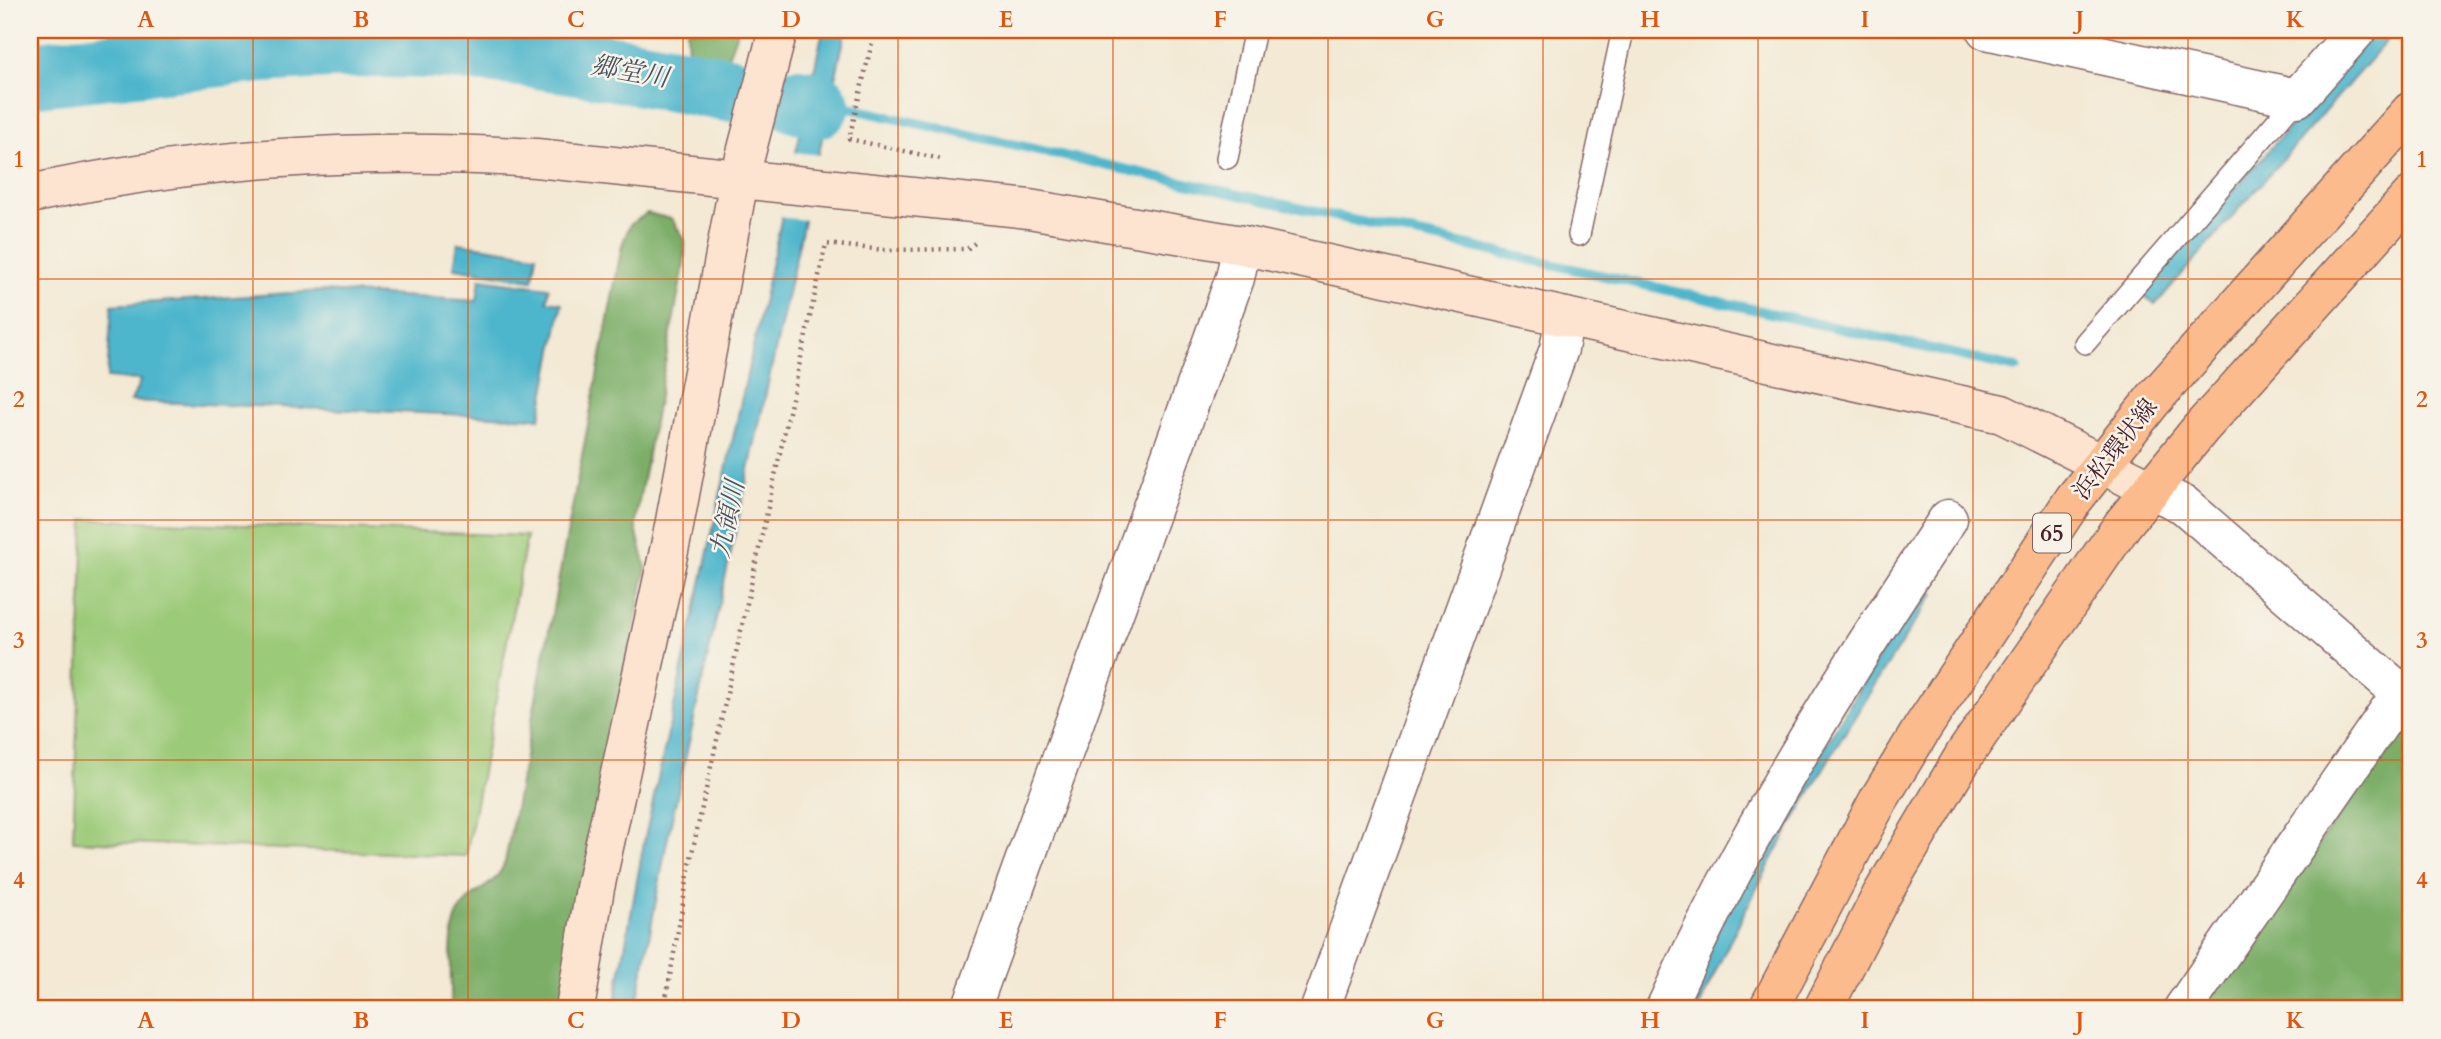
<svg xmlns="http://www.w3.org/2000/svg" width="2441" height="1039" font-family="Cardo,'Noto Serif JP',serif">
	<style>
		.green { fill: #9bca78; stroke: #727452; stroke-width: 2 }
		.forest { fill: #7cae68; stroke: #63664a; stroke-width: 2 }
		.water { fill: #4eb6cc; stroke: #4c6a7c; stroke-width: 2 }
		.pier { fill: #f3e9d4 }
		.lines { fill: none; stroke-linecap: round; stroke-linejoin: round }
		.stream { stroke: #4eb6cc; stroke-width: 10 }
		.river { stroke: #4eb6cc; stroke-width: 66 }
		.lane-casing { stroke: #856666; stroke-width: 24 }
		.street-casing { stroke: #856666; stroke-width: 41 }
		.secondary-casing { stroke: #856666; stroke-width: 41 }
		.primary-casing { stroke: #856666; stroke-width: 41 }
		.path { stroke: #856666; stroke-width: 4.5; stroke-dasharray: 2 5; stroke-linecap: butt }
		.lane { stroke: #fff; stroke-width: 21 }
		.street { stroke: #fff; stroke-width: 38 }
		.secondary { stroke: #fde4d1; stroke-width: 38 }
		.primary { stroke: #fbbb8d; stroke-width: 38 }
		.grid { fill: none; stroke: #e0560e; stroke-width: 2; stroke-opacity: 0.55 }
		.labels { text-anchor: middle; stroke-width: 5; stroke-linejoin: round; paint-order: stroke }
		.shield { fill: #f7f3e8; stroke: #7e5f64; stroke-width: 2 }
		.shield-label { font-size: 23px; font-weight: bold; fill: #4a1f2b }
		.street-label { font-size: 24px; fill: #4a1f2b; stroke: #f7f3e8 }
		.water-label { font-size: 26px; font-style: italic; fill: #4b5463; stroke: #f7f3e8 }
		.neatline { fill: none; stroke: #e0560e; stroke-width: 2.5 }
		.grid-label { font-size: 23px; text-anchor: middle; font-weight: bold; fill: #e0560e }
	</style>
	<rect width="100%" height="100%" fill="#f7f3e8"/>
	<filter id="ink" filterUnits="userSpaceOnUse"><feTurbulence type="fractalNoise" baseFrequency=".0143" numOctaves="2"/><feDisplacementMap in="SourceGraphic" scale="14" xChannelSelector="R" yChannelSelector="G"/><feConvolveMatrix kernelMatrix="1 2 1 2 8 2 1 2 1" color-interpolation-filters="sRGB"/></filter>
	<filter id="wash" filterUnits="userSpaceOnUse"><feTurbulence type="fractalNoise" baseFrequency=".00686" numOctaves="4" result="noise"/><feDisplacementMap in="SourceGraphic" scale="28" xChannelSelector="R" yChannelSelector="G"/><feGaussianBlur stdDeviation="1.57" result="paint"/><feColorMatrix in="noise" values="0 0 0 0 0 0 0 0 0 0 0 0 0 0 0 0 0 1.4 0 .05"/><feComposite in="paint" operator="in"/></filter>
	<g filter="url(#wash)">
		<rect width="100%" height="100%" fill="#f3e9d4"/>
		<path class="green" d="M 84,519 L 527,536 L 466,856 L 73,841 Z"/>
		<path class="forest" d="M 687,30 L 738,30 L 725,64 L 712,73 L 698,70 L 688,57 Z
			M 647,213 L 672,219 L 685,241 L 684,264 L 636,517 L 636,529 L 646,568 L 559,1009 L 451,1009 C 452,984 446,927 462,907 C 477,887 495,888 505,862 L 622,245 L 630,225 Z
			M 2411,712 L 2411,1009 L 2202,1009 Z"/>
		<path class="water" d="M 823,30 L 846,30 L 666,846 L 636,1009 L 614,1009 L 644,842 Z
			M 2375,30 L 2396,30 L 2155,305 L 2142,294 Z
			M 458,243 L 537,255 L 533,280 L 454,268 Z
			M 480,279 L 549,288 L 547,301 L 562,303 L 540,418 L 131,401 L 141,380 L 107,378 L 112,305 L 322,291 L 477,301 Z
			M 1921,585 L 1934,594 C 1845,726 1763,864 1698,1009 L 1679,1009 L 1727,911 Z"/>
		<path class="pier" d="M 792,152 L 821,155 L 807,220 L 777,217 Z"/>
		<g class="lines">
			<path class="stream" d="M 818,101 L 2017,368"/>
			<path class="river" d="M 30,75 C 168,60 309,38 449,47 C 543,53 635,72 728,89
				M 798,101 L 817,105"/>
		</g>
	</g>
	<g filter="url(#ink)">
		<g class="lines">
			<g class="lane-casing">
				<path id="lane" d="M 1227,158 L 1255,30
					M 1579,235 L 1623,30
					M 2085,343 L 2297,98"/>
			</g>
			<g class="street-casing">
				<path id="street" d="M 1986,30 L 2297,98 L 2357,30
					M 2151,489 L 2184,505 L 2401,693
					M 971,1009 L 1235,278 L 1242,245
					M 1320,1009 L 1559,349 L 1565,317
					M 1665,1009 C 1743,836 1842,677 1948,519
					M 2183,1009 L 2401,693 L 2411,686"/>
			</g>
			<g class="secondary-casing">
				<path id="secondary" d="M 30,194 C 200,157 362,147 536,158 L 1029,209 L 1242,245 L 2002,414 L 2151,489
					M 575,1009 L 595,888 L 672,537 L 739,180 L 778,30"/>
			</g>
			<g class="primary-casing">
				<path id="primary" d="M 1768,1009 L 1879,799 L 1923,727 L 2074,499 L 2153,400 L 2411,111
					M 1823,1009 L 1881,896 L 1965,754 L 2123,524 L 2201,428 L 2411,196"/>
			</g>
			<path class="path" d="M 875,30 L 849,139 L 941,159
				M 664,1009 L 692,853 L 826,244 L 885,250 L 967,249 L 975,243"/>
			<use href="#lane" class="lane"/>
			<use href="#street" class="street"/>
			<use href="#secondary" class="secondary"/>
			<use href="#primary" class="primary"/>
		</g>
	</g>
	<path class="grid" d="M 253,30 L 253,1009M 468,30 L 468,1009M 683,30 L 683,1009M 898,30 L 898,1009M 1113,30 L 1113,1009M 1328,30 L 1328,1009M 1543,30 L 1543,1009M 1758,30 L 1758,1009M 1973,30 L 1973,1009M 2188,30 L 2188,1009M 30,279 L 2411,279M 30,520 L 2411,520M 30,760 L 2411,760"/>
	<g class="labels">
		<rect class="shield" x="2033" y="513.5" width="38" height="39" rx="5"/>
		<g class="shield-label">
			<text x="2052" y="541">65</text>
		</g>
		<g class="street-label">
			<text transform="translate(2115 449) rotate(-52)" y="8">浜松環状線</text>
		</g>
		<g class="water-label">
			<text transform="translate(630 71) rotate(10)" y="9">郷堂川</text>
			<text transform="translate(727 519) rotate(-78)" y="9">九領川</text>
		</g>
	</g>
	<rect width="2441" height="1039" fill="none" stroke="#f7f3e8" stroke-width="77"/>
	<rect x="38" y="38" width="2364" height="962" class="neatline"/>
	<g class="grid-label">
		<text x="146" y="27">A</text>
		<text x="361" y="27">B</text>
		<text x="576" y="27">C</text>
		<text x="791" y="27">D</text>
		<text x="1006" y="27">E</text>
		<text x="1220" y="27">F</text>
		<text x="1435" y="27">G</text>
		<text x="1650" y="27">H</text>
		<text x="1865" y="27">I</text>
		<text x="2080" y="27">J</text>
		<text x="2295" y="27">K</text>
		<text x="19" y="167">1</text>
		<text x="2422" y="167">1</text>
		<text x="19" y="407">2</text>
		<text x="2422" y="407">2</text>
		<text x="19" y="648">3</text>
		<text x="2422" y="648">3</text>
		<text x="19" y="888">4</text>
		<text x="2422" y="888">4</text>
		<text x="146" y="1028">A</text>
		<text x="361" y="1028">B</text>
		<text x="576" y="1028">C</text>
		<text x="791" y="1028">D</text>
		<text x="1006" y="1028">E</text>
		<text x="1220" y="1028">F</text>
		<text x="1435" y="1028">G</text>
		<text x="1650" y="1028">H</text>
		<text x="1865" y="1028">I</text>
		<text x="2080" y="1028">J</text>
		<text x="2295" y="1028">K</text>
	</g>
</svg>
